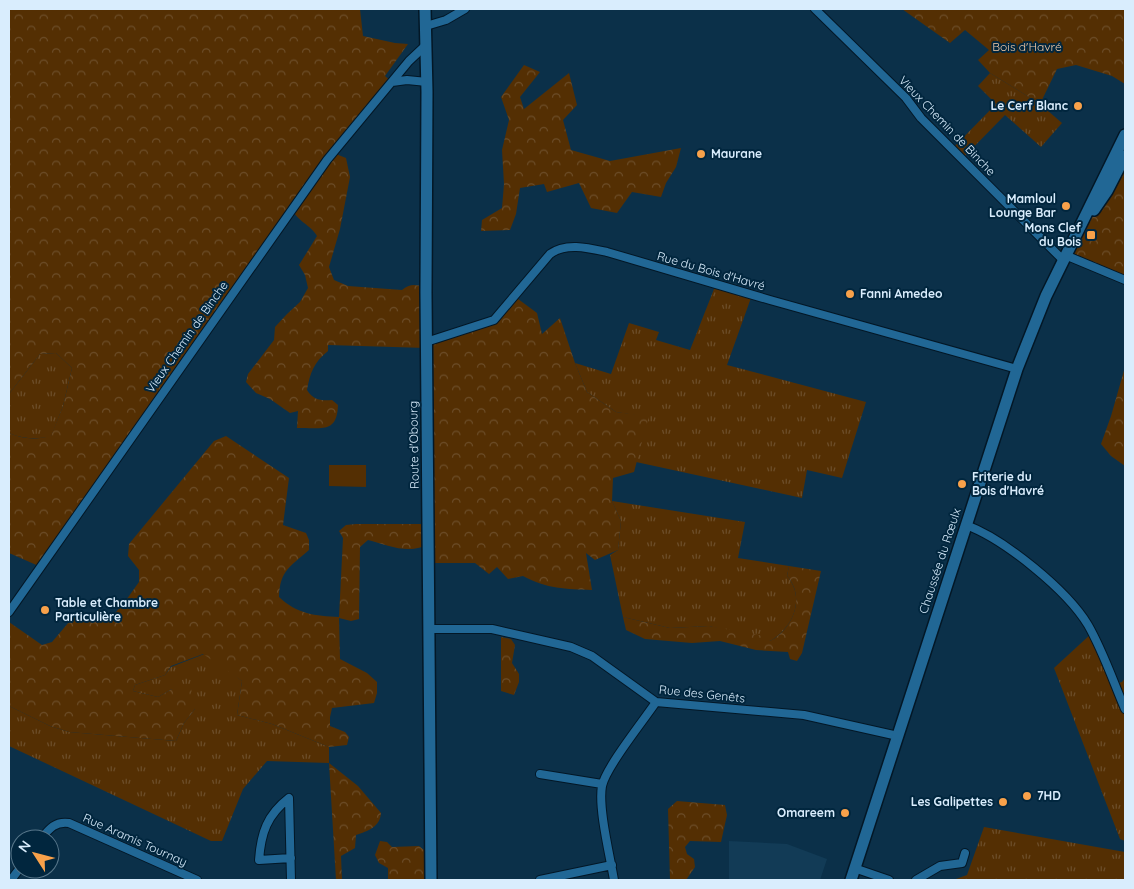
<svg xmlns="http://www.w3.org/2000/svg" width="1134" height="889" font-family="Quicksand,sans-serif">
	<style>
		.built { fill: #123b56 }
		.grass { fill: url(#grass-tufts) }
		.forest { fill: url(#forest-crowns) }
		.garden { fill: #542f03 }
		.lines { fill: none; stroke-linecap: round; stroke-linejoin: round }
		.minor-casing { stroke: #031726; stroke-width: 10 }
		.secondary-casing { stroke: #031726; stroke-width: 14 }
		.minor { stroke: #216795; stroke-width: 8 }
		.secondary { stroke: #216795; stroke-width: 11 }
		.poi-dot { fill: #f8a14a; stroke: #01263e; stroke-width: 2 }
		.labels { text-anchor: middle; stroke-width: 4; stroke-linejoin: round; paint-order: stroke }
		.park-label { font-size: 12px; fill: #f2c9a5; stroke: #01263e }
		.poi-label { font-size: 12px; font-weight: bold; fill: #d9edfd; stroke: #01263e; text-anchor: end }
		.street-label { font-size: 12px; fill: #d9edfd; stroke: #01263e }
	</style>
	<defs>
		<pattern id="grass-tufts" width="24" height="20" patternUnits="userSpaceOnUse" patternTransform="scale(1.25)"><rect width="24" height="20" fill="#542f03"/><path d="M3 7l-1-3M5 7V3M7 7l1-3M15 17l-1-3M17 17v-4M19 17l1-3" fill="none" stroke="#6c4d29"/></pattern>
		<pattern id="forest-crowns" width="20" height="18" patternUnits="userSpaceOnUse" patternTransform="scale(1.25)"><rect width="20" height="18" fill="#542f03"/><path d="M2 6a3 3 0 1 1 6 0M12 15a3 3 0 1 1 6 0" fill="none" stroke="#6c4d29"/></pattern>
	</defs>
	<rect width="100%" height="100%" fill="#0b3049"/>
	<path class="built" d="M 729,841 L 787,844 L 827,859 L 820,880 L 729,880 Z"/>
	<path class="grass" d="M 990,73 L 1040,104 L 1062,123 L 1041,147 L 1005,115 L 962,159 L 952,149 L 996,104 L 978,86 Z
		M 716,284 L 752,295 L 727,365 L 866,402 L 842,478 L 807,470 L 802,498 L 636,462 L 648,417 L 616,412 L 587,392 L 575,363 L 611,374 L 629,323 L 659,332 L 656,340 L 690,350 Z
		M 56,353 L 72,368 L 63,406 L 51,437 C 36,439 22,439 9,433 L 9,394 L 40,354 Z
		M 612,501 L 745,522 L 738,558 L 789,566 L 787,576 C 806,598 793,628 770,641 L 709,626 L 670,628 L 623,617 L 610,555 L 618,550 L 621,521 Z
		M 1092,633 L 1115,684 L 1122,682 L 1125,678 L 1125,841 L 1120,839 L 1054,668 Z
		M 207,653 L 242,681 L 237,715 L 272,724 L 329,747 L 329,763 L 267,761 L 243,789 L 222,841 L 211,841 L 9,746 L 9,706 L 50,726 L 69,732 L 176,741 L 184,723 L 195,709 L 172,689 L 158,697 L 133,691 L 135,685 L 165,675 L 171,667 Z
		M 984,827 L 1125,852 L 1125,880 L 953,880 L 967,875 Z"/>
	<path class="forest" d="M 9,9 L 360,9 L 363,36 L 395,43 L 408,44 L 385,76 L 392,82 L 336,154 L 346,158 L 350,177 L 340,229 L 329,267 L 334,280 L 348,286 L 402,290 C 409,284 415,284 424,287 L 426,341 L 494,320 L 514,296 L 537,313 L 542,334 L 560,318 L 575,363 L 587,392 L 616,412 L 649,416 L 634,472 L 613,478 L 612,501 L 621,521 L 618,550 L 595,560 L 586,553 L 592,590 C 566,589 547,589 523,576 L 508,579 L 497,567 L 489,574 L 475,563 L 429,563 L 429,543 C 411,556 387,545 368,540 L 360,547 L 359,619 L 351,621 L 339,618 L 340,659 L 367,673 L 377,682 L 377,693 L 374,703 L 332,708 L 330,717 L 330,726 L 345,732 L 349,737 L 347,745 L 329,747 L 272,724 L 237,715 L 242,681 L 203,654 L 171,666 L 165,675 L 135,685 L 133,691 L 158,697 L 172,689 L 191,688 L 195,709 L 184,723 L 176,741 L 69,732 L 50,726 L 9,706 L 9,622 L 42,645 L 52,642 L 75,615 C 87,609 97,616 108,621 L 124,603 L 139,582 L 139,570 L 128,556 L 129,544 L 214,441 L 226,436 L 289,478 L 283,525 L 306,533 L 309,540 L 309,550 C 290,567 280,570 279,597 C 297,614 315,616 339,617 L 343,538 L 339,531 L 346,525 L 356,524 L 428,524 L 426,348 L 328,345 L 328,351 C 314,362 310,373 307,390 C 313,400 321,401 332,400 L 338,405 C 337,435 320,427 297,428 L 298,411 L 290,413 L 270,399 L 256,393 L 246,382 L 248,374 L 274,340 L 275,327 L 287,314 L 300,302 L 308,288 L 305,275 L 299,265 L 317,236 C 310,224 299,223 292,209 L 41,567 L 9,553 L 9,433 C 22,439 36,440 51,436 L 63,406 L 72,368 L 56,353 L 40,354 L 9,394 Z
		M 902,9 L 1125,9 L 1125,84 L 1112,76 L 1076,65 L 1057,69 L 1040,104 L 990,73 L 978,60 L 989,50 L 965,30 L 950,43 Z
		M 524,65 L 540,72 L 520,97 L 524,109 L 569,73 L 577,105 L 563,120 L 571,150 L 610,161 L 681,148 L 676,167 L 666,183 L 661,197 L 632,192 L 617,213 L 591,208 L 579,183 L 547,192 L 544,184 L 520,188 L 516,214 L 510,230 L 481,231 L 482,220 L 502,208 L 504,184 L 502,150 L 509,120 L 501,97 Z
		M 1125,156 L 1125,280 L 1066,255 Z
		M 1125,367 L 1125,466 L 1111,456 L 1101,444 L 1111,416 Z
		M 789,566 L 821,571 L 802,653 L 797,661 L 790,659 L 788,652 L 756,650 L 720,641 L 692,643 L 645,639 L 626,630 L 623,617 L 670,628 L 709,626 L 764,636 L 770,641 C 793,629 806,597 787,576 Z
		M 501,637 L 511,639 L 515,645 L 512,663 L 519,674 L 519,682 L 514,695 L 501,691 Z
		M 329,763 L 358,786 L 381,813 C 380,827 368,831 356,835 L 355,848 L 341,856 L 342,880 L 336,880 Z
		M 677,801 L 725,805 L 727,815 L 721,842 L 690,841 L 685,847 L 687,854 L 694,859 L 695,867 L 686,880 L 670,880 L 668,809 Z
		M 380,841 L 387,842 L 392,847 L 419,846 L 424,850 L 425,880 L 388,880 L 388,868 L 379,863 L 375,855 Z"/>
	<path class="garden" d="M 329,465 L 366,465 L 366,487 L 329,486 Z"/>
	<g class="lines">
		<g class="minor-casing">
			<path id="minor" d="M 815,9 L 906,98 L 921,118 L 1063,260
				M 426,26 L 446,20 L 465,9
				M 392,82 L 407,80 L 427,82
				M 1065,255 L 1125,280
				M 426,342 L 494,320 L 550,254 C 566,242 589,248 607,252 L 770,300 L 1017,369
				M 966,525 C 1004,539 1067,590 1088,625 C 1103,651 1113,681 1125,709
				M 9,612 L 327,160 L 409,61 L 426,45
				M 430,629 L 492,629 L 571,647 L 592,656 L 656,702 L 804,715 L 898,736
				M 540,774 L 602,784
				M 41,839 C 49,829 55,821 69,823 L 197,880
				M 291,858 L 259,860 C 261,833 267,815 289,798 L 291,880
				M 854,868 L 889,880
				M 11,880 L 20,868
				M 540,880 L 612,865
				M 614,880 C 610,856 598,808 602,786 C 606,767 644,720 656,702
				M 916,880 L 940,866 L 962,863 L 965,853"/>
		</g>
		<g class="secondary-casing">
			<path id="secondary" d="M 425,9 L 427,92 L 426,293 L 431,880
				M 1094,210 L 1107,191 L 1125,156
				M 851,880 L 1017,369 L 1046,296 L 1125,135"/>
		</g>
		<use href="#minor" class="minor"/>
		<use href="#secondary" class="secondary"/>
	</g>
	<g class="poi-dot">
		<circle cx="1078" cy="106" r="5"/>
		<circle cx="701" cy="154" r="5"/>
		<circle cx="1066" cy="206" r="5"/>
		<rect x="1086" y="230" width="10" height="10" rx="2.5"/>
		<circle cx="850" cy="294" r="5"/>
		<circle cx="962" cy="484" r="5"/>
		<circle cx="45" cy="610" r="5"/>
		<circle cx="1027" cy="796" r="5"/>
		<circle cx="1003" cy="802" r="5"/>
		<circle cx="845" cy="813" r="5"/>
	</g>
	<g class="labels">
		<g class="park-label">
			<text x="1027" y="51">Bois d'Havré</text>
		</g>
		<g class="poi-label">
			<text x="1068" y="110">Le Cerf Blanc</text>
			<text x="711" y="158" text-anchor="start">Maurane</text>
			<text x="1056" y="203">Mamloul<tspan x="1056" dy="14">Lounge Bar</tspan></text>
			<text x="1081" y="232">Mons Clef<tspan x="1081" dy="14">du Bois</tspan></text>
			<text x="860" y="298" text-anchor="start">Fanni Amedeo</text>
			<text x="972" y="481" text-anchor="start">Friterie du<tspan x="972" dy="14">Bois d'Havré</tspan></text>
			<text x="55" y="607" text-anchor="start">Table et Chambre<tspan x="55" dy="14">Particulière</tspan></text>
			<text x="1037" y="800" text-anchor="start">7HD</text>
			<text x="993" y="806">Les Galipettes</text>
			<text x="835" y="817">Omareem</text>
		</g>
		<g class="street-label">
			<text transform="translate(947 126) rotate(46)" y="4">Vieux Chemin de Binche</text>
			<text transform="translate(711 271) rotate(16)" y="4">Rue du Bois d'Havré</text>
			<text transform="translate(187 337) rotate(-55)" y="4">Vieux Chemin de Binche</text>
			<text transform="translate(414 445) rotate(-91)" y="4">Route d'Obourg</text>
			<text transform="translate(940 561) rotate(-72)" y="4">Chaussée du Rœulx</text>
			<text transform="translate(702 694) rotate(6)" y="4">Rue des Genêts</text>
			<text transform="translate(135 840) rotate(24)" y="4">Rue Aramis Tournay</text>
		</g>
	</g>
	<rect width="1134" height="889" fill="none" stroke="#d9edfd" stroke-width="20"/>
	<g transform="translate(35 854) rotate(306)"><circle r="24" fill="#01263e" stroke="#57768a"/>
	<path d="M0-4L9 19L0 12L-9 19Z" fill="#f8a14a"/>
	<text y="-8" font-size="14" font-weight="bold" text-anchor="middle" fill="#d9edfd">N</text>
	</g>
</svg>
